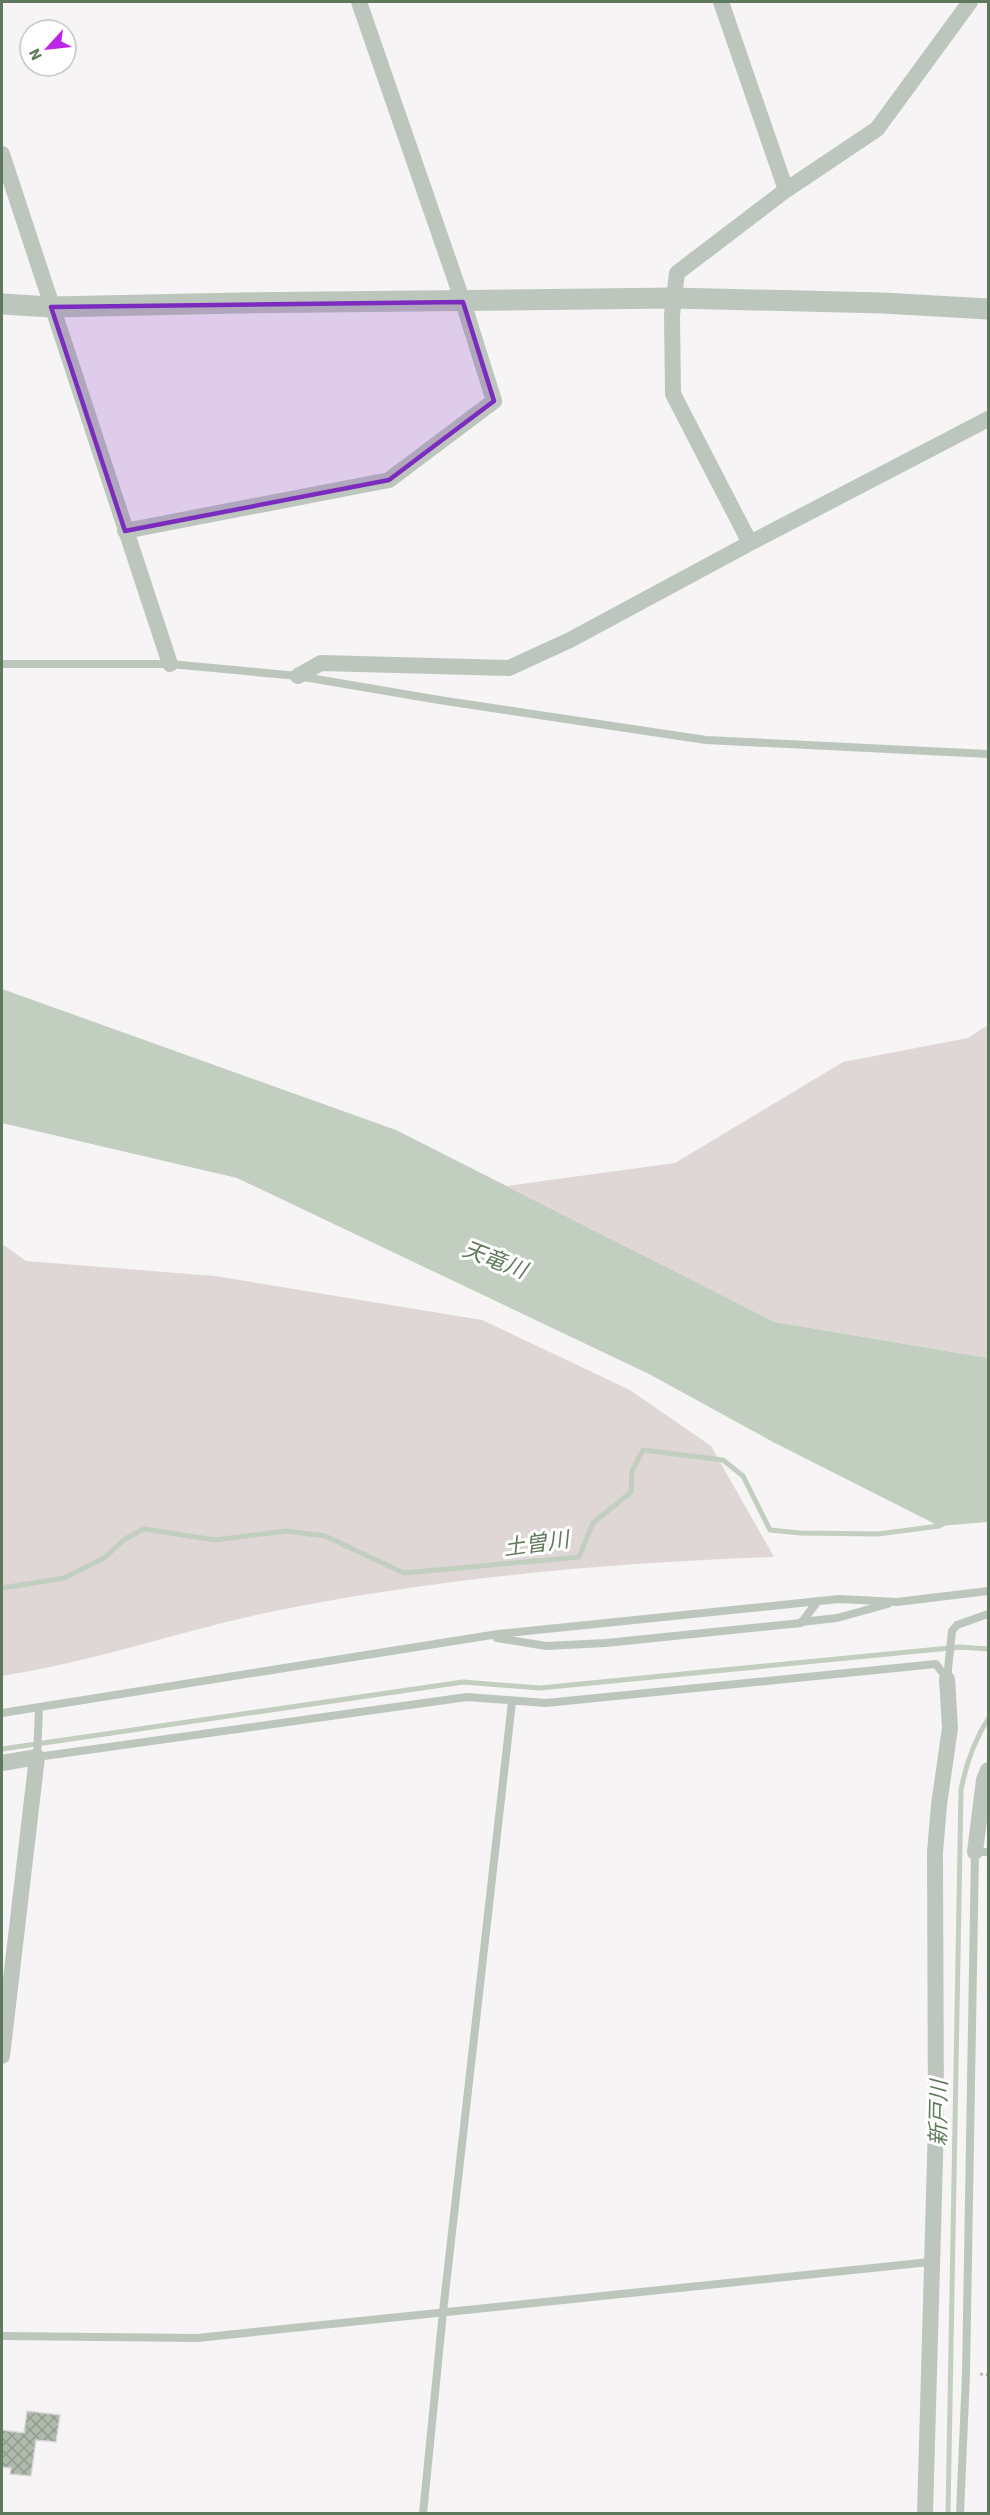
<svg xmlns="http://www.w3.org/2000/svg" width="990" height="2515" font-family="'Source Sans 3','Noto Sans JP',sans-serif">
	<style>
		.grass { fill: #ded7d5 }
		.water { fill: #c2cebf }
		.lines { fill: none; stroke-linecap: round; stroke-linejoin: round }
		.stream { stroke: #c2cebf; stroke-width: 5 }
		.building { fill: url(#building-cross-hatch); stroke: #d9d6d7; stroke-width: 1.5 }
		.path { stroke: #b6bcb5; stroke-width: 3; stroke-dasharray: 3 3; stroke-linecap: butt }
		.service { stroke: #bdc6bd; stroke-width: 8 }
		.minor { stroke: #bdc6bd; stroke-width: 16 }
		.tertiary { stroke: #bdc6bd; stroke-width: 21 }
		.marked { fill: #7b2cbf; fill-opacity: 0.2; stroke: #7b2cbf; stroke-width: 4.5; stroke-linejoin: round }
		.labels { text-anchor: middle; stroke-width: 6; stroke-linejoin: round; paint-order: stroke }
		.water-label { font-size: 22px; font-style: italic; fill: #627b5c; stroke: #fff }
	</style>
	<defs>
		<pattern id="building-cross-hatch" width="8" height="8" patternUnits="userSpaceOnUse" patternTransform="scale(1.5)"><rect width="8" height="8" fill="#aebaac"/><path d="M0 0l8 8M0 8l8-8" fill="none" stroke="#919c8f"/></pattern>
	</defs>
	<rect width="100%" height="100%" fill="#f7f4f5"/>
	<path class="grass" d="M 988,1025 L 988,1358 L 775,1322 L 507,1186 L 675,1163 L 843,1062 L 968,1038 Z
		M 2,1244 L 26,1261 L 215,1276 L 482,1320 L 630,1390 L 711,1446 L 774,1557 C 606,1563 439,1578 275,1611 C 183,1630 94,1662 2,1676 Z"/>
	<path class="water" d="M 2,989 L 396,1130 L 775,1322 L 988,1358 L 988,1522 L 939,1526 L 773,1442 L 649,1374 L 237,1178 L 2,1123 Z"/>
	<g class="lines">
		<path class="stream" d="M 2,1588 L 64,1578 L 104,1558 L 125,1539 L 144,1529 L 215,1540 L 286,1531 L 325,1536 L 404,1573 L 579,1557 L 593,1523 L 631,1492 L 632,1471 L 643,1450 L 723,1460 L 743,1476 L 770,1530 L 800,1533 L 878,1534 L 939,1526 L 943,1524
			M 2,1749 L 463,1682 L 540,1688 L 960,1647 L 988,1649
			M 948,2514 L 961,1790 C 966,1764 973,1742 988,1719"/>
	</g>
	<path class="building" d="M 27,2411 L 60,2415 L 56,2442 L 36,2440 L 31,2476 L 10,2474 L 11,2468 L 2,2467 L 2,2430 L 24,2433 Z"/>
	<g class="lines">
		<path class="path" d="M 980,2374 L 988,2375"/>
		<path class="service" d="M 2,664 L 170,664 L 298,676 L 439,700 L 706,740 L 988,754
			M 801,1622 L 837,1618 L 888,1604
			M 497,1638 L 546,1646 L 606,1643 L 801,1623 L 818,1601
			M 947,1679 L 952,1631 L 957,1625 L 988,1614
			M 39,1708 L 37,1757 L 467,1697 L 546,1703 L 936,1664 L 947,1679
			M 2,1713 L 498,1634 L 839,1599 L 897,1602 L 988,1591
			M 972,1852 L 988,1852
			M 2,2336 L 197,2338 L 930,2262
			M 423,2514 L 443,2312 L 512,1702
			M 960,2514 L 966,2374 L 975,1852"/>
		<path class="minor" d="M 721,2 L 786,190
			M 2,154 L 170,664
			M 125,531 L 389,480 L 494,401 L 463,302 L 359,2
			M 750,543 L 673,394 L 672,315 L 677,273 L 786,190 L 877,129 L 970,2
			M 298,676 L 321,663 L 509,668 L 570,640 L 750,543 L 988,419
			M 2,1763 L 37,1757 L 2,2056
			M 975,1852 L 984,1780 L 988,1770
			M 925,2514 L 936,2124 L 935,1852 L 939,1805 L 950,1728 L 947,1679"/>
		<path class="tertiary" d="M 2,304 L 51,307 L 240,303 L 673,298 L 883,303 L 988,309"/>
	</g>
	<path class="marked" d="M 463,302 L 494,401 L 389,480 L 125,531 L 51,307 Z"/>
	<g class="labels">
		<g class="water-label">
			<text transform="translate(495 1259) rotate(21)" y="8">天竜川</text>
			<text transform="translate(536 1543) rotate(-8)" y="8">土曽川</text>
			<text transform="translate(938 2113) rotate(-89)" y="8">新戸川</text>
		</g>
	</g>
	<rect width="990" height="2515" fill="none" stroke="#5e795d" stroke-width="6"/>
	<g transform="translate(48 48) rotate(243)"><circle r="28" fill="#ffffff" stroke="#bfc9be" stroke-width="1.5"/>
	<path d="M0-4.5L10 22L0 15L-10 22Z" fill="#bb25e6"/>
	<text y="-9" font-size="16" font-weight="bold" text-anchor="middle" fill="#5e795d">N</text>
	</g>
</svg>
